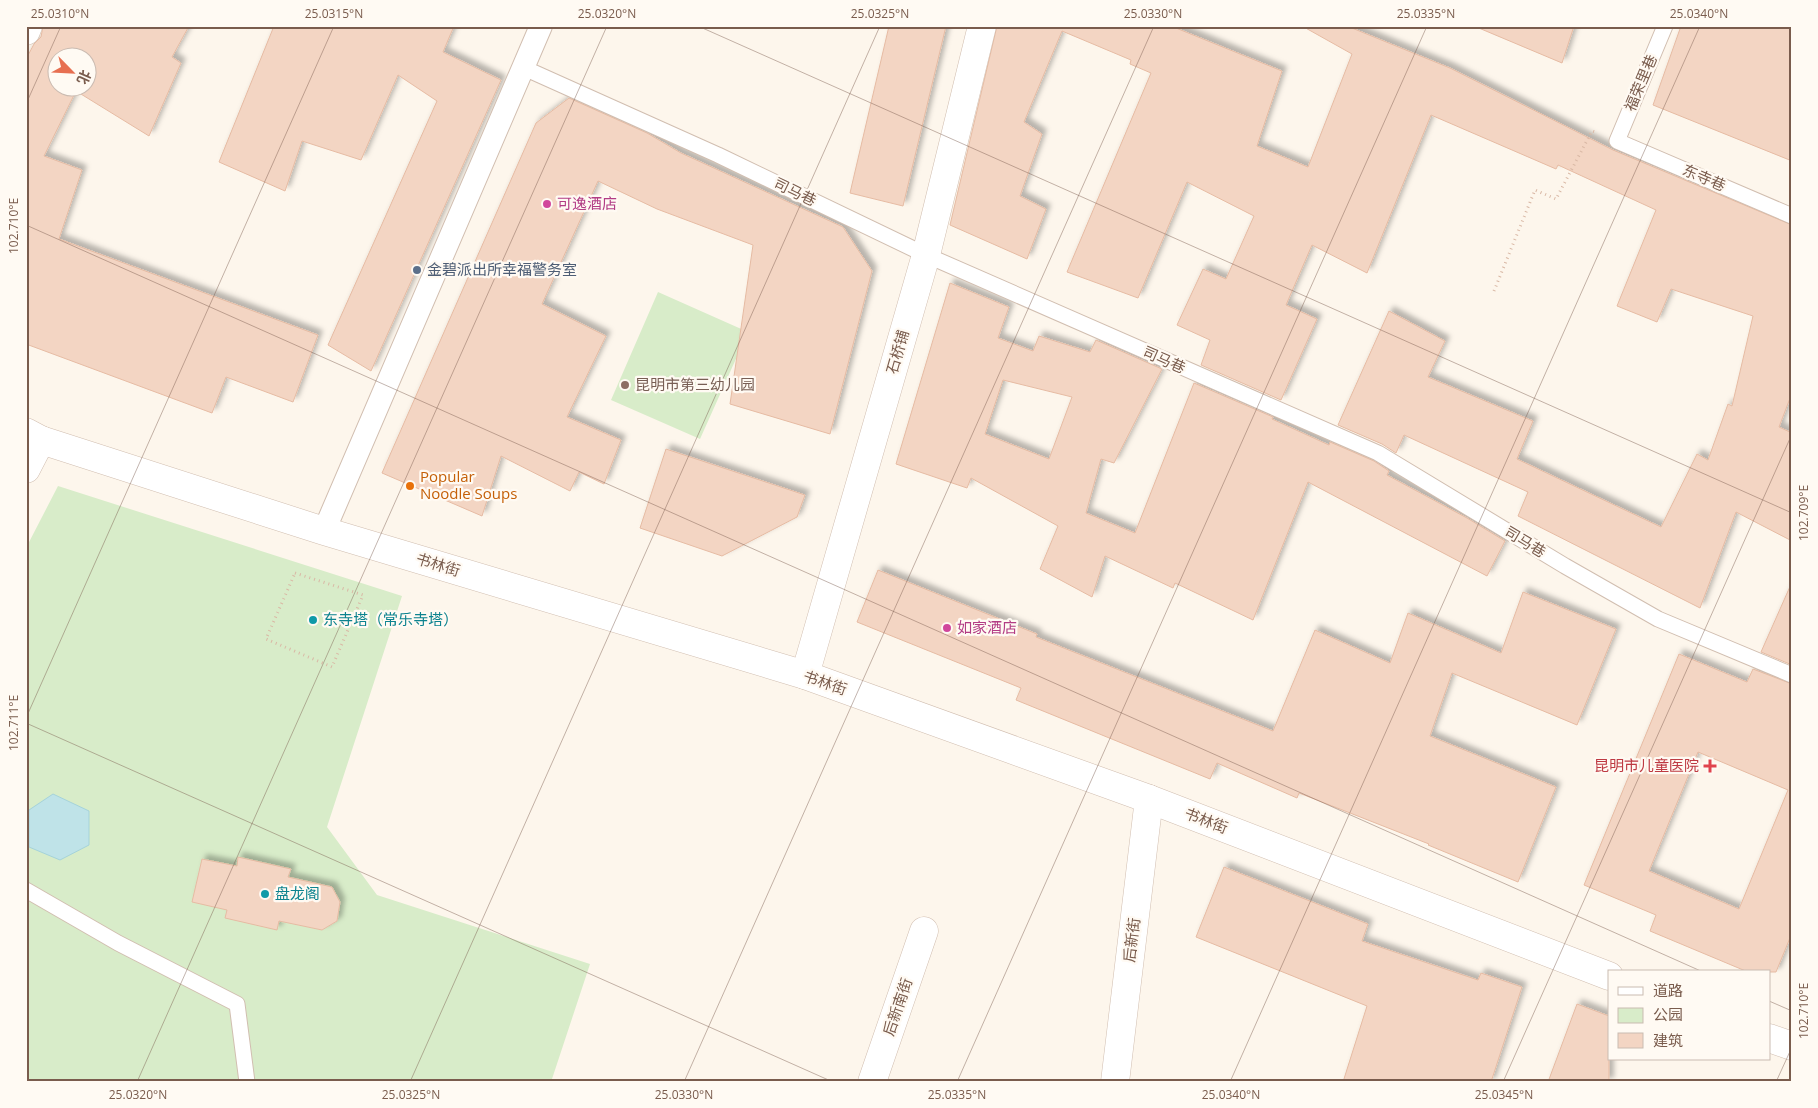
<svg xmlns="http://www.w3.org/2000/svg" width="1818" height="1108" font-family="'Open Sans','Noto Sans SC',sans-serif">
	<style>
		.green { fill: #d8ecc9 }
		.water { fill: #bfe3e8; stroke: #a5d3da }
		.building { fill: #f3d5c3; stroke: #e6bba3; fill-rule: evenodd; filter: url(#shadow) }
		.lines { fill: none; stroke-linecap: round; stroke-linejoin: round }
		.service-casing { stroke: #d1beb0; stroke-width: 17 }
		.pedestrian-casing { stroke: #d1beb0; stroke-width: 24 }
		.minor-casing { stroke: #d1beb0; stroke-width: 29 }
		.tertiary-casing { stroke: #d1beb0; stroke-width: 29 }
		.path { stroke: #d9b8a5; stroke-width: 3; stroke-dasharray: 1 4; stroke-linecap: butt }
		.service { stroke: #fff; stroke-width: 15 }
		.pedestrian { stroke: #fff; stroke-width: 22 }
		.minor { stroke: #fff; stroke-width: 28 }
		.tertiary { stroke: #fff; stroke-width: 28 }
		.ticks { fill: none; stroke: #7a5c4d; stroke-width: 1; stroke-opacity: 0.45 }
		.hotel-dot { fill: #d1479c; stroke: #fffaf3; stroke-width: 2 }
		.service-dot { fill: #5c6f8a; stroke: #fffaf3; stroke-width: 2 }
		.education-dot { fill: #8d6e63; stroke: #fffaf3; stroke-width: 2 }
		.food-dot { fill: #e8710a; stroke: #fffaf3; stroke-width: 2 }
		.culture-dot { fill: #0f9aa8; stroke: #fffaf3; stroke-width: 2 }
		.health-dot { fill: #e0444e; stroke: #fffaf3; stroke-width: 2 }
		.labels { text-anchor: middle; stroke-width: 4.5; stroke-linejoin: round; paint-order: stroke }
		.street-label { font-size: 15px; fill: #7a5c4d; stroke: #fffaf3 }
		.hotel-label { font-size: 15px; fill: #b23c85; stroke: #fffaf3; text-anchor: start }
		.service-label { font-size: 15px; fill: #4e5e75; stroke: #fffaf3; text-anchor: start }
		.education-label { font-size: 15px; fill: #785e54; stroke: #fffaf3; text-anchor: start }
		.food-label { font-size: 15px; fill: #c56008; stroke: #fffaf3; text-anchor: start }
		.culture-label { font-size: 15px; fill: #0d838f; stroke: #fffaf3; text-anchor: start }
		.health-label { font-size: 15px; fill: #be3a42; stroke: #fffaf3; text-anchor: end }
		.neatline { fill: none; stroke: #7a5c4d; stroke-width: 2 }
		.ticks-label { font-size: 12px; text-anchor: middle; fill: #7a5c4d }
	</style>
	<defs>
		<filter id="shadow"><feDropShadow dx="4.5" dy="-4.5" stdDeviation="2.5" flood-color="#0004"/></filter>
	</defs>
	<rect width="100%" height="100%" fill="#fdf6ec"/>
	<path class="green" d="M 658,292 L 748,332 L 700,439 L 611,400 Z
		M 58,486 L 402,596 L 327,827 L 377,895 L 590,964 L 551,1082 L 26,1082 L 26,548 Z"/>
	<path class="water" d="M 53,794 L 89,811 L 89,845 L 60,860 L 29,847 L 29,810 Z"/>
	<path class="building" d="M 43,26 L 189,26 L 172,57 L 181,63 L 149,136 L 76,91 L 44,156 L 82,170 L 59,239 L 318,335 L 293,402 L 226,377 L 212,413 L 26,344 L 26,59 L 34,44 L 41,37 ZM 58,58 L 88,58 L 88,88 L 58,88 Z
		M 274,26 L 454,26 L 443,52 L 501,80 L 371,371 L 328,345 L 437,101 L 398,75 L 361,160 L 302,141 L 285,191 L 219,162 Z
		M 889,26 L 946,26 L 903,206 L 850,193 Z
		M 997,26 L 1171,26 L 1282,71 L 1257,146 L 1308,167 L 1352,54 L 1302,26 L 1347,26 L 1450,68 L 1613,150 L 1792,225 L 1792,393 L 1779,427 L 1792,433 L 1792,541 L 1736,512 L 1700,608 L 1518,516 L 1528,492 L 1404,435 L 1396,453 L 1382,444 L 1338,425 L 1389,311 L 1445,341 L 1428,377 L 1533,421 L 1517,459 L 1661,527 L 1697,454 L 1708,460 L 1728,404 L 1732,406 L 1753,316 L 1671,289 L 1657,322 L 1617,306 L 1656,210 L 1558,165 L 1556,169 L 1431,115 L 1367,273 L 1312,245 L 1286,305 L 1317,319 L 1281,400 L 1201,365 L 1210,340 L 1177,325 L 1203,269 L 1226,279 L 1254,216 L 1187,182 L 1138,298 L 1067,272 L 1151,73 L 1130,64 L 1131,60 L 1062,31 L 1024,122 L 1042,134 L 1020,196 L 1046,209 L 1027,259 L 950,225 Z
		M 1474,26 L 1574,26 L 1562,63 Z
		M 1681,26 L 1792,26 L 1792,161 L 1653,105 Z
		M 569,98 L 647,133 L 681,153 L 843,227 L 872,271 L 830,434 L 730,404 L 753,245 L 657,209 L 598,181 L 542,304 L 606,336 L 567,417 L 621,440 L 604,484 L 579,472 L 570,491 L 501,456 L 482,516 L 382,473 L 536,123 Z
		M 950,283 L 1009,307 L 998,338 L 1033,351 L 1039,336 L 1090,352 L 1096,340 L 1162,369 L 1114,463 L 1101,459 L 1086,513 L 1135,533 L 1194,383 L 1273,417 L 1272,419 L 1329,445 L 1330,442 L 1374,461 L 1389,471 L 1387,475 L 1467,518 L 1505,541 L 1487,576 L 1308,482 L 1253,620 L 1175,583 L 1173,588 L 1105,556 L 1092,597 L 1040,569 L 1058,526 L 971,478 L 967,488 L 896,464 ZM 1003,380 L 1072,397 L 1049,459 L 985,434 Z
		M 666,449 L 805,495 L 797,517 L 722,556 L 640,528 Z
		M 878,570 L 1037,634 L 1036,637 L 1273,731 L 1315,630 L 1390,663 L 1408,613 L 1501,653 L 1523,592 L 1616,629 L 1577,725 L 1452,673 L 1430,736 L 1556,787 L 1518,882 L 1428,845 L 1429,844 L 1299,793 L 1297,798 L 1217,763 L 1210,779 L 1016,700 L 1021,688 L 857,622 Z
		M 1792,582 L 1792,665 L 1761,652 Z
		M 1679,654 L 1747,682 L 1753,669 L 1792,684 L 1792,933 L 1776,972 L 1748,972 L 1650,931 L 1656,915 L 1584,885 ZM 1698,752 L 1788,790 L 1739,909 L 1649,871 Z
		M 238,857 L 291,869 L 288,877 L 332,887 L 340,902 L 337,921 L 322,930 L 279,921 L 277,930 L 225,918 L 227,910 L 192,902 L 202,859 L 237,866 Z
		M 1224,867 L 1368,924 L 1362,941 L 1478,980 L 1481,973 L 1522,987 L 1491,1082 L 1343,1082 L 1367,1006 L 1196,937 Z
		M 1577,1004 L 1609,1016 L 1609,1082 L 1548,1082 Z"/>
	<g class="lines">
		<g class="service-casing">
			<path id="service" d="M 1665,26 L 1617,141 L 1792,216
				M 524,68 L 718,155 L 926,255 L 1378,453 L 1565,566 L 1658,619 L 1792,675
				M 26,890 L 118,943 L 237,1004 L 247,1082"/>
		</g>
		<g class="pedestrian-casing">
			<path id="pedestrian" d="M 324,531 L 541,26"/>
		</g>
		<g class="minor-casing">
			<path id="minor" d="M 26,31 L 28,26
				M 26,469 L 41,440
				M 805,675 L 926,255 L 982,26
				M 872,1082 L 924,931
				M 1115,1082 L 1149,799"/>
		</g>
		<g class="tertiary-casing">
			<path id="tertiary" d="M 26,432 L 41,440 L 324,531 L 805,675 L 1149,799 L 1609,976
				M 1769,1038 L 1792,1046"/>
		</g>
		<path class="path" d="M 1494,291 L 1535,190 L 1556,199 L 1592,131 L 1595,132
			M 295,573 L 363,595 L 332,667 L 266,639 Z"/>
		<use href="#service" class="service"/>
		<use href="#pedestrian" class="pedestrian"/>
		<use href="#minor" class="minor"/>
		<use href="#tertiary" class="tertiary"/>
	</g>
	<path class="ticks" d="M 698,26 L 1792,513M 26,104 L 61,26M 26,225 L 1703,972M 26,718 L 334,26M 26,723 L 833,1082M 1769,1001 L 1792,1011M 137,1082 L 607,26M 410,1082 L 880,26M 684,1082 L 1154,26M 957,1082 L 1427,26M 1230,1082 L 1700,26M 1503,1082 L 1792,434M 1776,1082 L 1792,1047"/>
	<g class="hotel-dot">
		<circle cx="547" cy="204" r="5"/>
		<circle cx="947" cy="628" r="5"/>
	</g>
	<circle class="service-dot" cx="417" cy="270" r="5"/>
	<circle class="education-dot" cx="625" cy="385" r="5"/>
	<circle class="food-dot" cx="410" cy="486" r="5"/>
	<g class="culture-dot">
		<circle cx="313" cy="620" r="5"/>
		<circle cx="265" cy="894" r="5"/>
	</g>
	<path class="health-dot" d="M1707.5 758.5h5v5h5v5h-5v5h-5v-5h-5v-5h5z"/>
	<g class="labels">
		<g class="street-label">
			<text transform="translate(1641 83) rotate(-67)" y="5">福荣里巷</text>
			<text transform="translate(1704 178) rotate(23)" y="5">东寺巷</text>
			<text transform="translate(795 192) rotate(26)" y="5">司马巷</text>
			<text transform="translate(898 352) rotate(-74)" y="5">石桥铺</text>
			<text transform="translate(1164 360) rotate(24)" y="5">司马巷</text>
			<text transform="translate(1525 542) rotate(31)" y="5">司马巷</text>
			<text transform="translate(438 565) rotate(17)" y="5">书林街</text>
			<text transform="translate(825 683) rotate(19)" y="5">书林街</text>
			<text transform="translate(1206 821) rotate(21)" y="5">书林街</text>
			<text transform="translate(1132 940) rotate(-83)" y="5">后新街</text>
			<text transform="translate(898 1007) rotate(-71)" y="5">后新南街</text>
		</g>
		<g class="hotel-label">
			<text x="557" y="209">可逸酒店</text>
			<text x="957" y="633">如家酒店</text>
		</g>
		<g class="service-label">
			<text x="427" y="275">金碧派出所幸福警务室</text>
		</g>
		<g class="education-label">
			<text x="635" y="390">昆明市第三幼儿园</text>
		</g>
		<g class="food-label">
			<text x="420" y="482">Popular<tspan x="420" dy="17">Noodle Soups</tspan></text>
		</g>
		<g class="culture-label">
			<text x="323" y="625">东寺塔（常乐寺塔）</text>
			<text x="275" y="899">盘龙阁</text>
		</g>
		<g class="health-label">
			<text x="1699" y="771">昆明市儿童医院</text>
		</g>
	</g>
	<rect width="1818" height="1108" fill="none" stroke="#fffaf3" stroke-width="55"/>
	<rect x="1608" y="970" width="162" height="90" fill="#fffaf3" stroke="#cabbb1"/>
	<rect x="1618" y="987" width="25" height="8" fill="#ffffff" stroke="#cabbb1"/>
	<text x="1653" y="996" font-size="15" fill="#7a5c4d">道路</text>
	<rect x="1618" y="1008" width="25" height="15" fill="#d8ecc9" stroke="#cabbb1"/>
	<text x="1653" y="1020" font-size="15" fill="#7a5c4d">公园</text>
	<rect x="1618" y="1033" width="25" height="15" fill="#f3d5c3" stroke="#cabbb1"/>
	<text x="1653" y="1046" font-size="15" fill="#7a5c4d">建筑</text>
	<g transform="translate(72 72) rotate(114)"><circle r="24" fill="#fffaf3" stroke="#cabbb1"/>
	<path d="M0-4L9 19L0 12L-9 19Z" fill="#e76f51"/>
	<text y="-8" font-size="14" font-weight="bold" text-anchor="middle" fill="#7a5c4d">北</text>
	</g>
	<rect x="28" y="28" width="1762" height="1052" class="neatline"/>
	<g class="ticks-label">
		<text x="60" y="18">25.0310°N</text>
		<text x="334" y="18">25.0315°N</text>
		<text x="607" y="18">25.0320°N</text>
		<text x="880" y="18">25.0325°N</text>
		<text x="1153" y="18">25.0330°N</text>
		<text x="1426" y="18">25.0335°N</text>
		<text x="1699" y="18">25.0340°N</text>
		<text transform="translate(14 226) rotate(-90)" y="4">102.710°E</text>
		<text transform="translate(1804 513) rotate(-90)" y="4">102.709°E</text>
		<text transform="translate(14 723) rotate(-90)" y="4">102.711°E</text>
		<text transform="translate(1804 1011) rotate(-90)" y="4">102.710°E</text>
		<text x="138" y="1099">25.0320°N</text>
		<text x="411" y="1099">25.0325°N</text>
		<text x="684" y="1099">25.0330°N</text>
		<text x="957" y="1099">25.0335°N</text>
		<text x="1231" y="1099">25.0340°N</text>
		<text x="1504" y="1099">25.0345°N</text>
	</g>
</svg>
